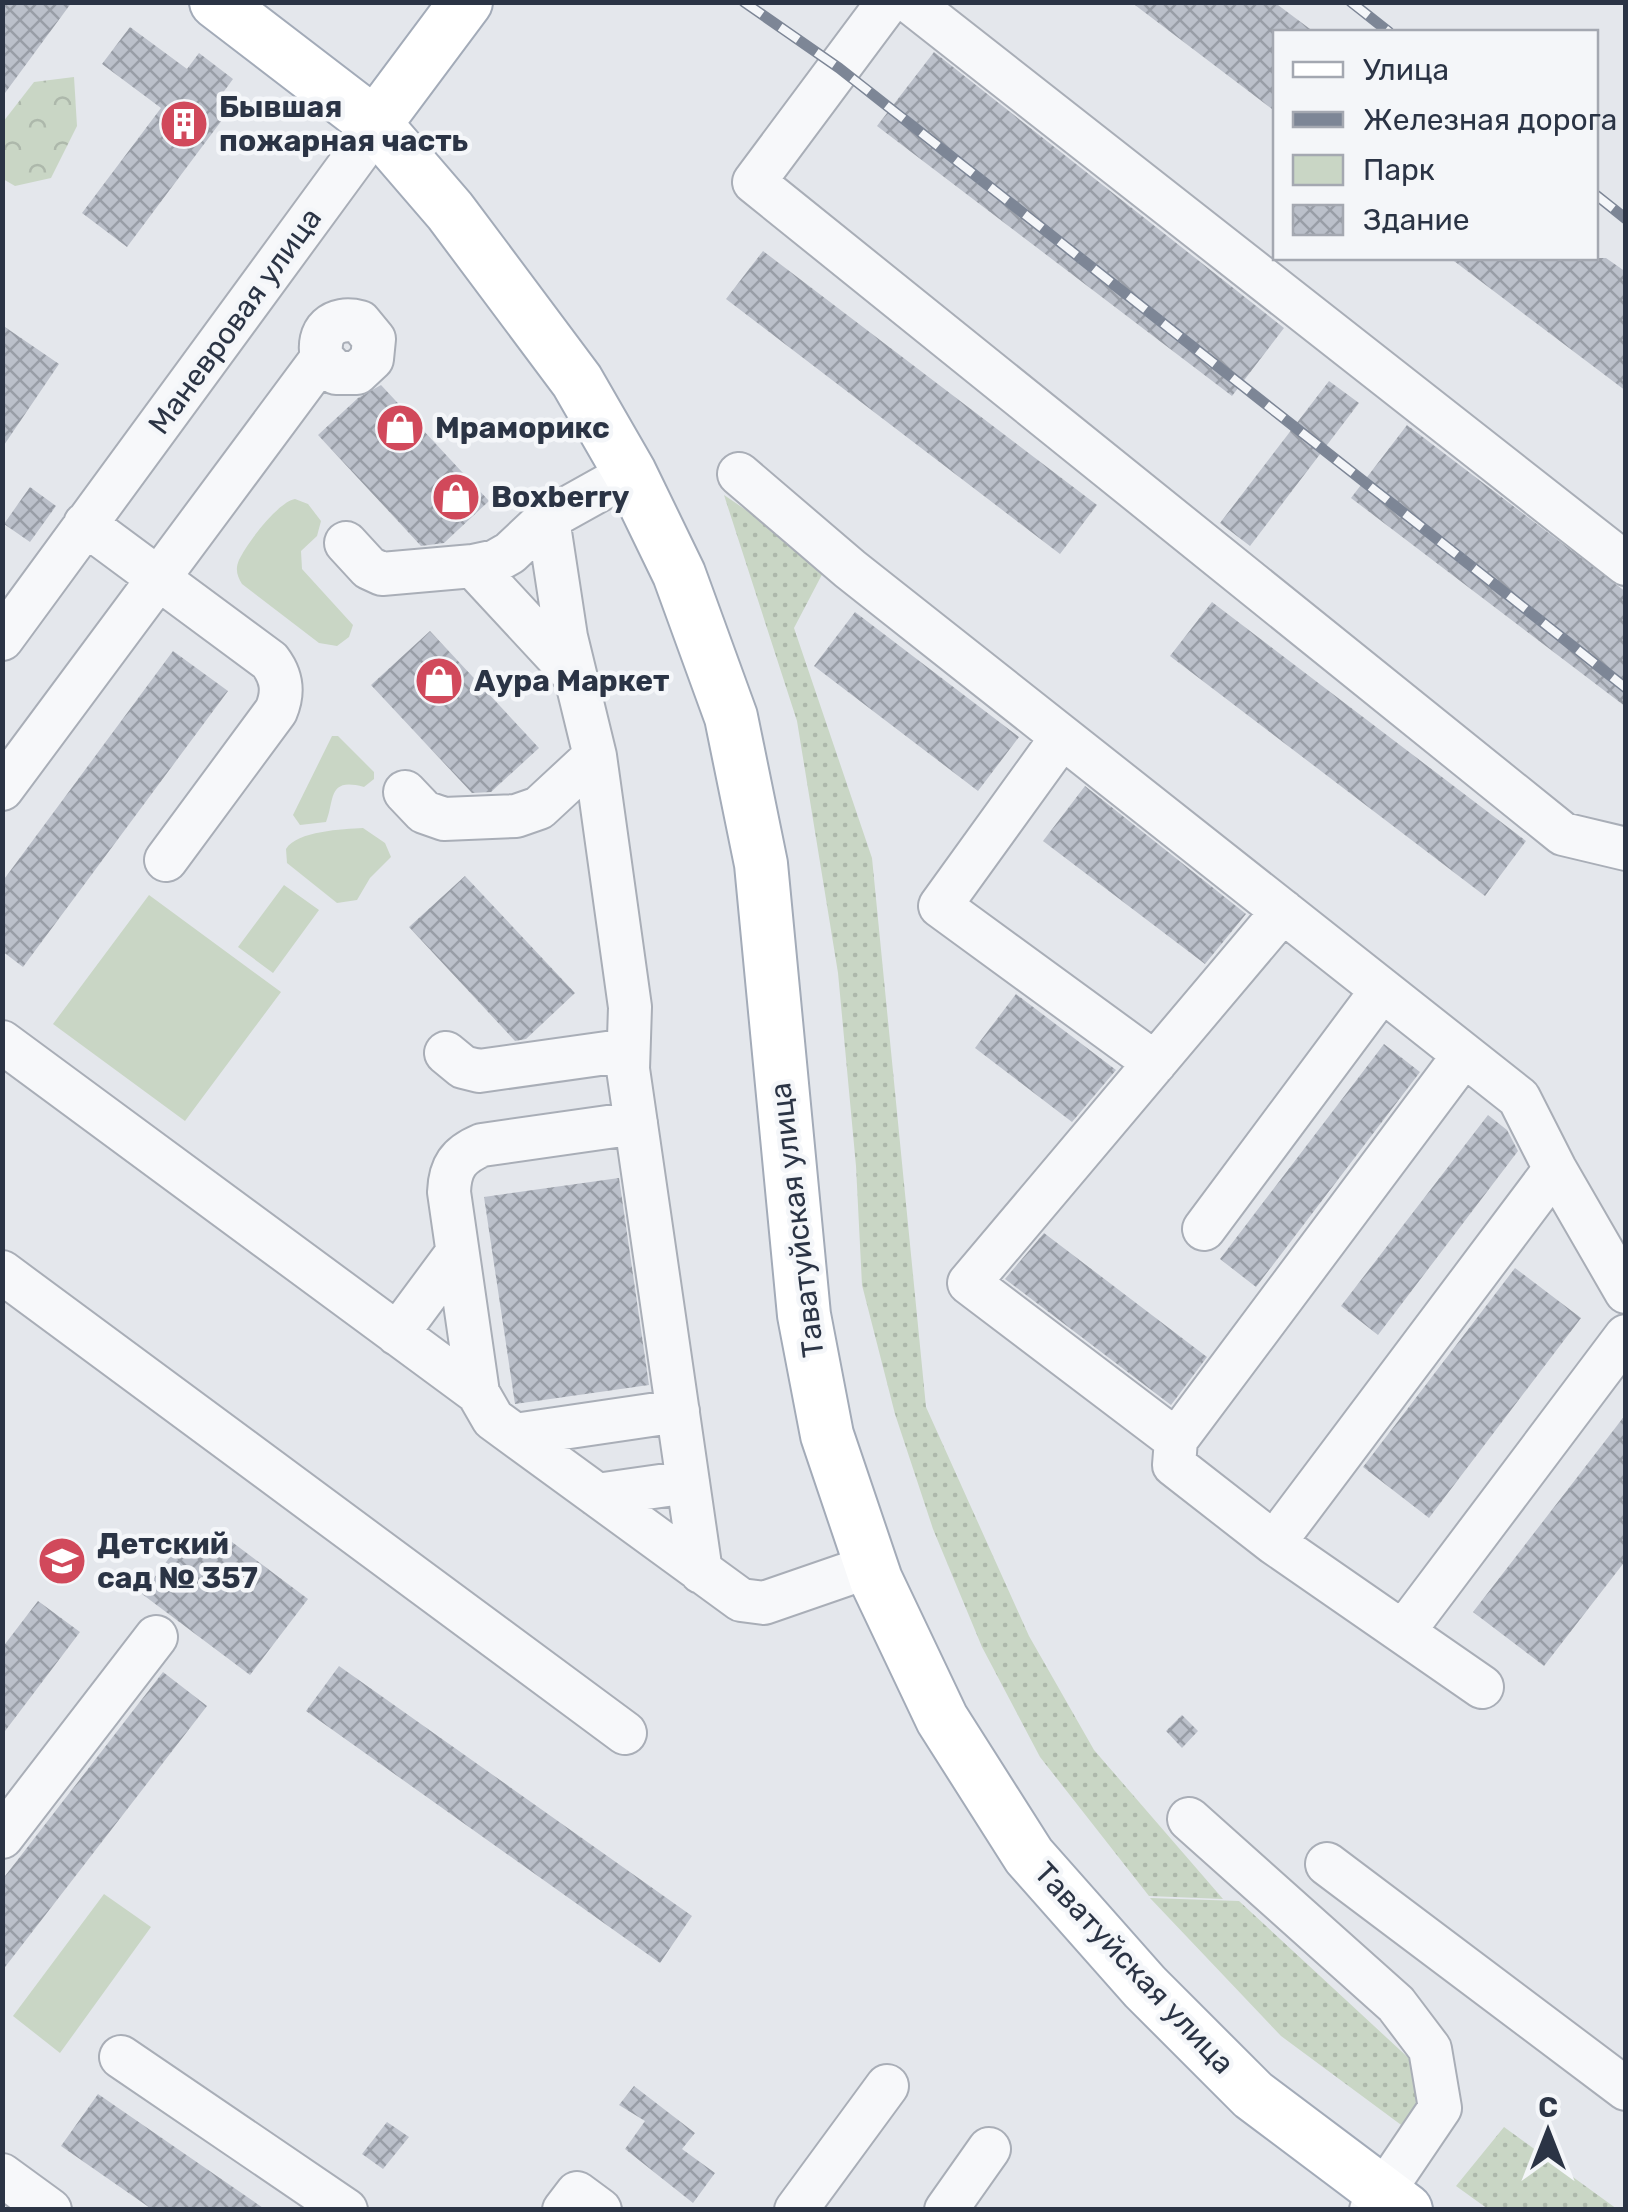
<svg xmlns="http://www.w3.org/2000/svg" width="1628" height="2212" font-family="Rubik,sans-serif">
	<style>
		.grass { fill: url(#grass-dots) }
		.forest { fill: url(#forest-crowns) }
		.park { fill: #c9d6c5 }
		.building { fill: url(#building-cross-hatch) }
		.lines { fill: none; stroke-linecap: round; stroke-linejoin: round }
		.minor-casing { stroke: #a9aeb7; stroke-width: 46 }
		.major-casing { stroke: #a3abb8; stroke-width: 56 }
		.minor { stroke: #f7f8fa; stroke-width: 42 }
		.major { stroke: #fff; stroke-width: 52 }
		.rail-casing { stroke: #7d8696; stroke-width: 11 }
		.rail { stroke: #f4f6f9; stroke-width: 8; stroke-dasharray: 22; stroke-linecap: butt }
		.labels { text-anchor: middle; stroke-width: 9; stroke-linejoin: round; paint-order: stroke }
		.poi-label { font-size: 30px; font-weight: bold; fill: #2b3445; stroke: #f4f6f9; text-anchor: start }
		.street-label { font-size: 30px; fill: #2b3445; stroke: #f4f6f9 }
	</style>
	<defs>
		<pattern id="grass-dots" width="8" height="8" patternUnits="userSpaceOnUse" patternTransform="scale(2.5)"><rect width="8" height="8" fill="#c9d6c5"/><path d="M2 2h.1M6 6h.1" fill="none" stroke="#adb8ab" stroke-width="1.8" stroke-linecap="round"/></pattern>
		<pattern id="forest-crowns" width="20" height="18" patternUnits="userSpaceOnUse" patternTransform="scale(2.5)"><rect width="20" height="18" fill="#c9d6c5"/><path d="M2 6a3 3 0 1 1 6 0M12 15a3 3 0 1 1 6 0" fill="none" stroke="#adb8ab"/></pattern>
		<pattern id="building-cross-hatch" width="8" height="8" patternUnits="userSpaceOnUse" patternTransform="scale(2.5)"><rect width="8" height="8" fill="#bbc0ca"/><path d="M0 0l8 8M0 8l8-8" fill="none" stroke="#989da6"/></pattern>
	</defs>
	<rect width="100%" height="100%" fill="#e4e7ec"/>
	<path class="grass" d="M 724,495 L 827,565 L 794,628 L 872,858 L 926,1407 L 1029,1636 L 1094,1750 L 1223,1899 L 1149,1896 L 1040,1757 L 982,1647 L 933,1529 L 895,1414 L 862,1285 L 856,1166 L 838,973 L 797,721 Z
		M 1150,1898 L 1239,1901 L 1414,2063 L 1422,2107 L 1408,2130 L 1281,2036 Z
		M 1504,2127 L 1617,2209 L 1488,2209 L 1456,2186 Z"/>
	<path class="forest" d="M 74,77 L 77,126 L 51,178 L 15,186 L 3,179 L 3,122 L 34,82 Z"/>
	<path class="park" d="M 295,499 L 308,504 L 321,521 L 317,536 L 301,551 L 302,569 L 353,625 L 349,637 L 337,646 L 319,643 L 242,584 C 237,576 235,569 239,560 C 247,543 278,502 295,499 Z
		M 332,736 L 338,736 L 374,772 L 374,779 L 364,787 C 327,777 335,800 326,822 L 300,825 L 293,815 Z
		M 363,828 L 385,843 L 391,857 L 370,878 L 357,900 L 337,903 L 287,863 L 286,849 C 297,831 343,829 363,828 Z
		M 284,885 L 319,910 L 273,973 L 238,947 Z
		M 149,895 L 281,992 L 185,1121 L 53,1024 Z
		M 104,1894 L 151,1927 L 60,2053 L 13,2016 Z"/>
	<path class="building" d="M 2,2 L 72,2 L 2,97 Z
		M 1131,2 L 1274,2 L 1314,32 L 1276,32 L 1276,112 Z
		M 130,27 L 187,69 L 199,53 L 233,79 L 222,94 L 234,104 L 127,247 L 82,213 L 161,108 L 102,64 Z
		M 934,52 L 1284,328 L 1232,396 L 877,126 Z
		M 763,251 L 1097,505 L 1060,554 L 726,299 Z
		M 1450,258 L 1606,258 L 1626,272 L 1626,391 Z
		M 2,325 L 59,364 L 2,448 Z
		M 1329,381 L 1359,403 L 1250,546 L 1220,523 Z
		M 381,385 L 489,501 L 444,543 L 421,546 L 318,435 L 358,398 Z
		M 1407,425 L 1626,592 L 1626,707 L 1351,498 Z
		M 30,487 L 56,506 L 30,542 L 4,524 Z
		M 1212,602 L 1526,841 L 1485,896 L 1170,656 Z
		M 855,612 L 1019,737 L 978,791 L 814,666 Z
		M 430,631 L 539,748 L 491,792 L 472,793 L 371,685 Z
		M 173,651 L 228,691 L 23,967 L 2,951 L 2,882 Z
		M 1085,786 L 1246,914 L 1205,964 L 1043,841 Z
		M 465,876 L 575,993 L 526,1039 L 515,1041 L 409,927 Z
		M 1016,994 L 1116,1070 L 1072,1122 L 975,1048 Z
		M 1384,1044 L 1420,1072 L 1256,1287 L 1220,1259 Z
		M 1488,1115 L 1507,1130 L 1518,1151 L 1378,1335 L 1341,1306 Z
		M 619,1178 L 649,1385 L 515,1404 L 484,1197 Z
		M 1044,1233 L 1207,1357 L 1171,1405 L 1005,1279 Z
		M 1515,1268 L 1581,1318 L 1429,1518 L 1363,1467 Z
		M 1626,1414 L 1626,1560 L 1544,1666 L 1473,1612 Z
		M 185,1537 L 208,1554 L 217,1542 L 232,1542 L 308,1599 L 250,1675 L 142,1594 Z
		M 38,1601 L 80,1632 L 2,1735 L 2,1648 Z
		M 339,1666 L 692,1916 L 660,1963 L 306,1711 Z
		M 163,1672 L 207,1706 L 2,1971 L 2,1880 Z
		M 1182,1715 L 1198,1731 L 1182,1748 L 1166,1731 Z
		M 634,2086 L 695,2133 L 682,2149 L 715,2173 L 693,2203 L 625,2149 L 645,2121 L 619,2105 Z
		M 98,2094 L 266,2210 L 153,2210 L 61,2146 Z
		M 387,2122 L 409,2137 L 383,2169 L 362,2154 Z"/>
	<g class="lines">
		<g class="minor-casing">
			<path id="minor" d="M 888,2 L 754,182 L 1563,834 L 1626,849
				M 910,2 L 1626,564
				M 739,474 L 850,569 L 1519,1098 L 1555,1169 L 1626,1292
				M 548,519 L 566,637 L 595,756 L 630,1007 L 628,1069 L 701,1572
				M 85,524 L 270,661 C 282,677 284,692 276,711 L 166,860
				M 346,543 L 369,568 L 382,574 L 473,566 L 496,561 L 510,553 L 544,521 L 630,473
				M 473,566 L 575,676
				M 2,639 L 358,153 L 375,124
				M 1062,737 L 940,906 L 1155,1063
				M 2,789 L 322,358 C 316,331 333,315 360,322 L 374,339 L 372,359 L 357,373 L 336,373 L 322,358
				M 405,792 L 424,812 L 444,819 L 516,816 L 539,808 L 595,756
				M 1283,911 L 969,1283 L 1176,1440 L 1174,1465 L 1274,1543 L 1482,1687
				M 2,1042 L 478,1393
				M 446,1053 L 463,1067 L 479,1071 L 628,1050
				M 636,1123 L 482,1145 C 458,1155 450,1167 449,1192 L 478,1393 L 493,1419 L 741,1600 L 764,1603 L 871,1566
				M 1204,1229 L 1382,990
				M 2,1272 L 625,1733
				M 397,1334 L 457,1253
				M 515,1435 L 678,1411
				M 1176,1440 L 1464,1055
				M 597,1495 L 688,1482
				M 1274,1543 L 1555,1169
				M 1404,1631 L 1626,1336
				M 1189,1819 L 1396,2004 L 1430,2049 L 1440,2108 L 1371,2210
				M 2,1837 L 156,1637
				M 1327,1864 L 1626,2089
				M 121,2057 L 346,2210
				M 2,2175 L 50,2210
				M 564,2210 L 577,2193 L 600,2210
				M 796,2210 L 887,2086
				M 946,2210 L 989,2149"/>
		</g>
		<g class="major-casing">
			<path id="major" d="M 216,2 L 375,124 L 450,211 L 577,381 L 630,473 L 679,574 L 731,717 L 761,864 L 804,1315 L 827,1435 L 876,1580 L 942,1719 L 1029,1856 L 1145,1987 L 1253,2095 L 1406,2210
				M 375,124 L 466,2"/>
		</g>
		<use href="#minor" class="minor"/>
		<use href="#major" class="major"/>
		<g class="rail-casing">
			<path id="rail" d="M 744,2 L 839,68 L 1626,688
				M 1351,2 L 1389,32
				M 1596,195 L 1626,219"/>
		</g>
		<use href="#rail" class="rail"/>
	</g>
	<defs>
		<g id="building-disc" transform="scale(2.5)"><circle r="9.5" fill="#d1495b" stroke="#f4f6f9"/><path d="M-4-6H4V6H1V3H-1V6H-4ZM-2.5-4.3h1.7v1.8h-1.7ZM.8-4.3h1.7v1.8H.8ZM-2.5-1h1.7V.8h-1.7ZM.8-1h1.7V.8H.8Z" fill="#fff"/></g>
		<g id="shop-disc" transform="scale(2.5)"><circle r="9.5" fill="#d1495b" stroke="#f4f6f9"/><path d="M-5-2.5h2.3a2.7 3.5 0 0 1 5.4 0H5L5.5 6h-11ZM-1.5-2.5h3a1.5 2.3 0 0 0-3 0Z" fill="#fff"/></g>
		<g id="school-disc" transform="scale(2.5)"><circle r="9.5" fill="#d1495b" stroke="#f4f6f9"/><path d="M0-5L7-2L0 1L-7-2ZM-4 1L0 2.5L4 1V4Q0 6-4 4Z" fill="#fff"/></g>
	</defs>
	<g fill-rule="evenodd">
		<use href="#building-disc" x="184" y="124"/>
		<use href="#shop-disc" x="400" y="428"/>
		<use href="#shop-disc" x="456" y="497"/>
		<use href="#shop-disc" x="439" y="681"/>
		<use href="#school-disc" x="62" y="1561"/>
	</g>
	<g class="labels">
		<g class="poi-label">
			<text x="219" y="117">Бывшая<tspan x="219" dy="34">пожарная часть</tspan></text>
			<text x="435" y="438">Мраморикс</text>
			<text x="491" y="507">Boxberry</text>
			<text x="474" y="691">Аура Маркет</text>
			<text x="97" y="1554">Детский<tspan x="97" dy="34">сад № 357</tspan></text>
		</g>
		<g class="street-label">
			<text transform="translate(235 321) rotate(-54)" y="10">Маневровая улица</text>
			<text transform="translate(797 1220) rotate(-97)" y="10">Таватуйская улица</text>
			<text transform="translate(1134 1968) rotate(47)" y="10">Таватуйская улица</text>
		</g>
	</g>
	<rect width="1628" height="2212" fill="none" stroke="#2b3445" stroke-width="10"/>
	<rect x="1273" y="30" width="325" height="230" fill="#f4f6f9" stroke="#a4a8b1" stroke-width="2.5"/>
	<rect x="1293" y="62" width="50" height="15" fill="#ffffff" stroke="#a4a8b1" stroke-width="2.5"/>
	<text x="1363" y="80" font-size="30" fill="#2b3445">Улица</text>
	<rect x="1293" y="112" width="50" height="15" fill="#7d8696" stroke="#a4a8b1" stroke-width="2.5"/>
	<text x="1363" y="130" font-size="30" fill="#2b3445">Железная дорога</text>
	<rect x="1293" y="155" width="50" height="30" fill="#c9d6c5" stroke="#a4a8b1" stroke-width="2.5"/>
	<text x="1363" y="180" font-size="30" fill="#2b3445">Парк</text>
	<rect x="1293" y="205" width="50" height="30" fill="url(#building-cross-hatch)" stroke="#a4a8b1" stroke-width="2.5"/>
	<text x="1363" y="230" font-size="30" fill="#2b3445">Здание</text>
	<g transform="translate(1548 2132)" stroke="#f4f6f9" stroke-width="8" paint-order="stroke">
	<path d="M0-8L18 38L0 25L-18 38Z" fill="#2b3445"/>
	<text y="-15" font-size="28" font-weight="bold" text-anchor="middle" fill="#2b3445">С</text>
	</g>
</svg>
